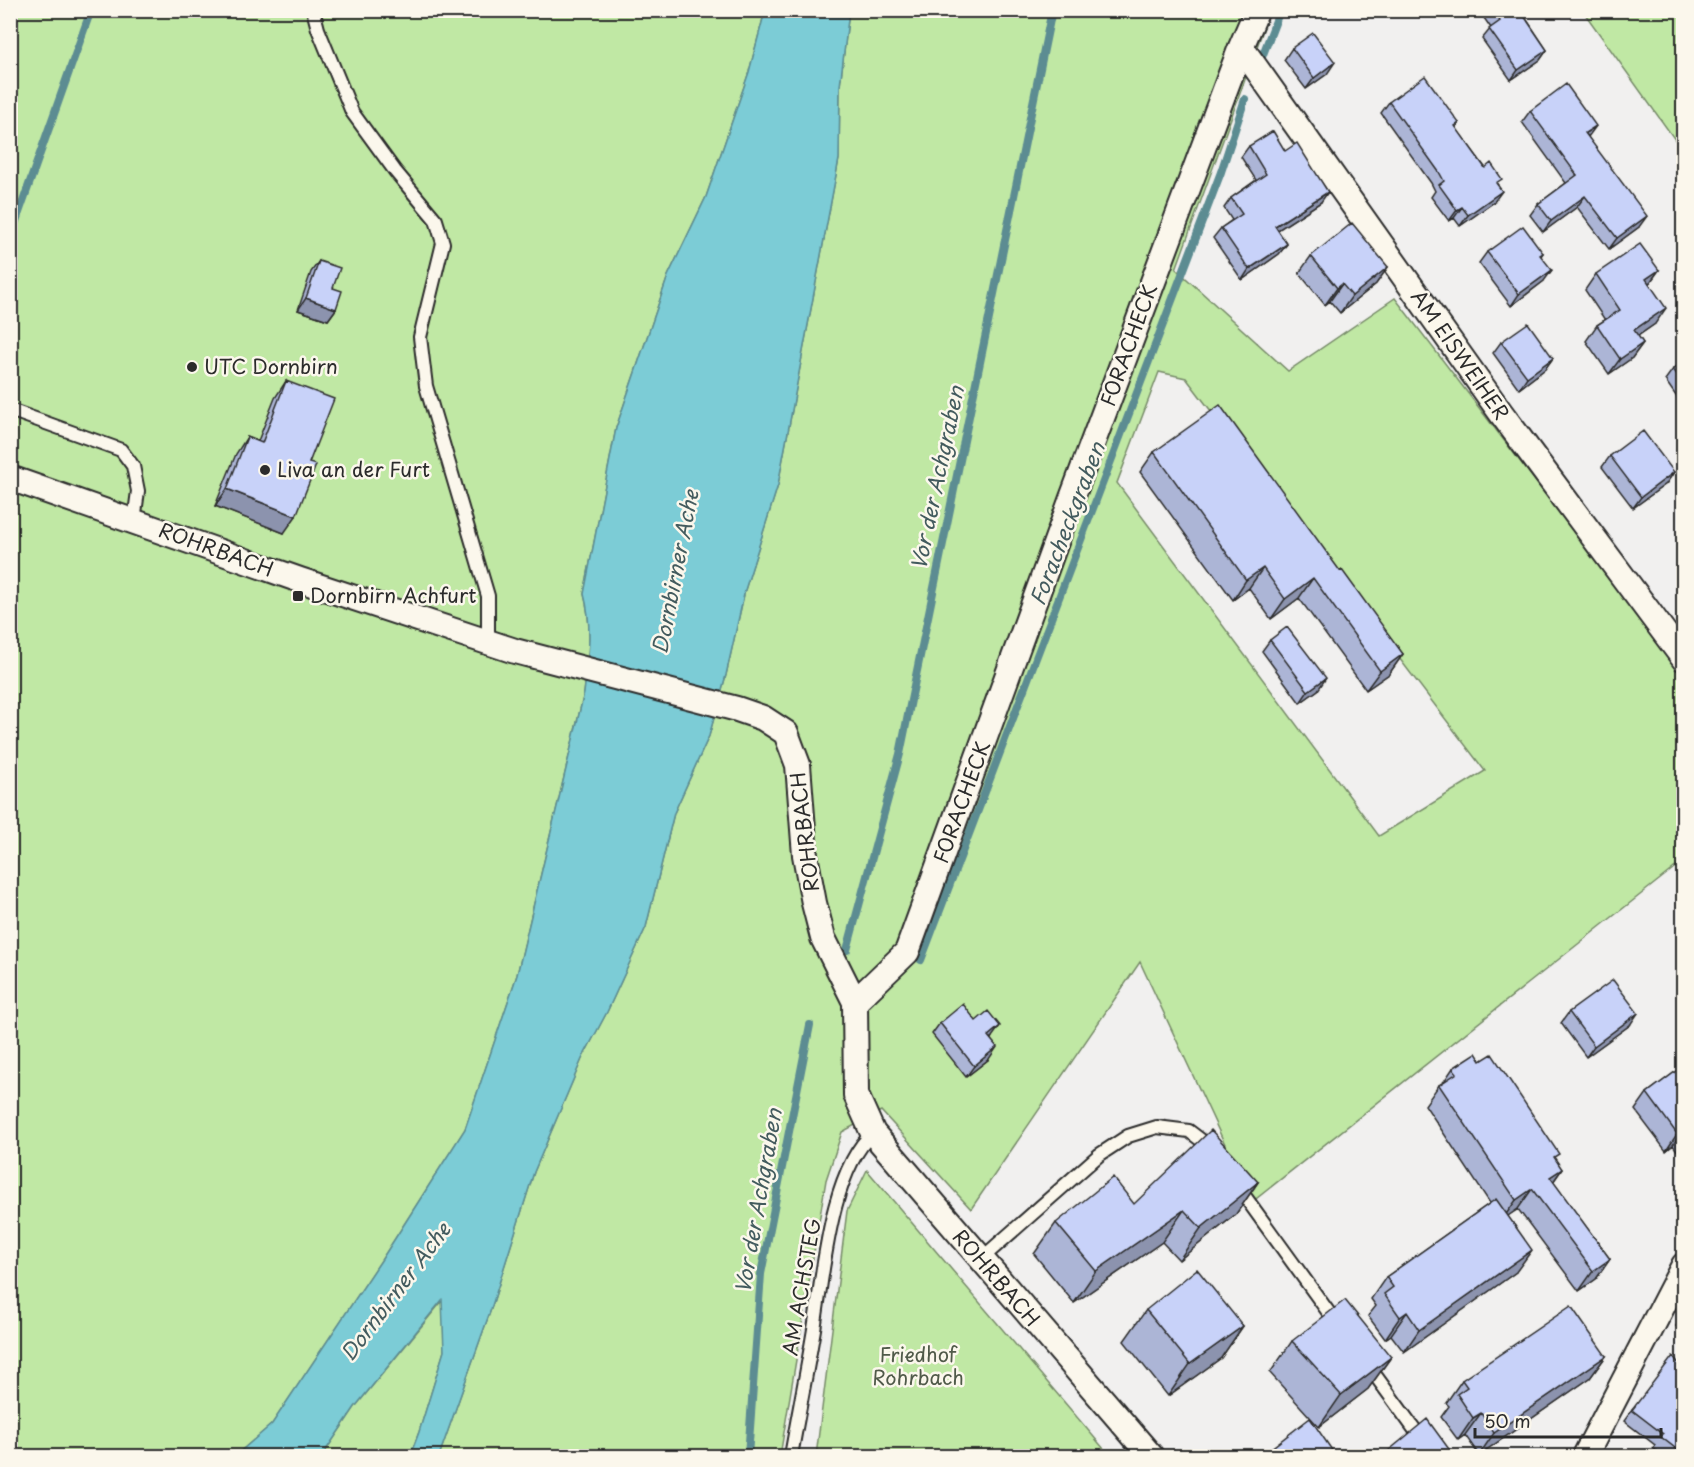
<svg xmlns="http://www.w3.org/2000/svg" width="1694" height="1467" font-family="'Playpen Sans',sans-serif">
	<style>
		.green { fill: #c0e8a4; stroke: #768a68; stroke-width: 1.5; fill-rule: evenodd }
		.water { fill: #7cccd6; stroke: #5c8c92; stroke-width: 1.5 }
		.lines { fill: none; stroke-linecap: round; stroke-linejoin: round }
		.stream { stroke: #5c8c92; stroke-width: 8 }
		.lane-casing { stroke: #2b2b2b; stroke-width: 16 }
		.street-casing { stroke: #2b2b2b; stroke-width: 28 }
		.lane { stroke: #fbf7ec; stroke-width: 12 }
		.street { stroke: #fbf7ec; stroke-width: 24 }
		.wall { fill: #acb5d6; stroke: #2b2b2b; stroke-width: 1.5 }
		.shaded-wall { fill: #8c93ae; stroke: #2b2b2b; stroke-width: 1.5 }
		.building { fill: #c8d2f9; stroke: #2b2b2b; stroke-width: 1.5 }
		.poi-dot { fill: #2b2b2b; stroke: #fbf7ec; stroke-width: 2 }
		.labels { text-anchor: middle; stroke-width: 5; stroke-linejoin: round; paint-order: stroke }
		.street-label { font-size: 20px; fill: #2b2b2b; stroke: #fbf7ec }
		.poi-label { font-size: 20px; fill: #2b2b2b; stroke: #fbf7ec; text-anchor: start }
		.park-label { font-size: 20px; fill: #505a49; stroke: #fbf7ec }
		.water-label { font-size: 21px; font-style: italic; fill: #435b5e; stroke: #fbf7ec }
	</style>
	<rect width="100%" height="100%" fill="#f1f0ef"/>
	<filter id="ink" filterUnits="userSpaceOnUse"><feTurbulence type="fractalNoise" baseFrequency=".0167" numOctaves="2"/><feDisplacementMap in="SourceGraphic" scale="12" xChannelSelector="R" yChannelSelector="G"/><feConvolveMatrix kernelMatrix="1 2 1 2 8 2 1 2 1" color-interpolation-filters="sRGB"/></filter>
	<g filter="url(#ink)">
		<path class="green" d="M 10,11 L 765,11 L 749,72 L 706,197 L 668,276 L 616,428 L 584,594 C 593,628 588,659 584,693 L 517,975 L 465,1129 L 382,1259 L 272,1424 L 235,1456 L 11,1456 Z
			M 849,11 L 1270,11 L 1176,269 L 1288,371 L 1395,298 L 1683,674 L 1683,861 L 1252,1202 L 1140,962 L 971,1209 L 881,1111 L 842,1132 L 826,1180 L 780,1456 L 439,1456 L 491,1309 L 534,1172 L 582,1059 L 607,1012 L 646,927 L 674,813 L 709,736 L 726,675 L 745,590 L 778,485 L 839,159 L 840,86 ZM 1159,372 L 1186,378 L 1485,771 L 1379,836 L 1117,483 Z
			M 1583,11 L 1683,11 L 1683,151 Z
			M 867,1170 L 1110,1456 L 816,1456 L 847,1211 Z
			M 443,1300 L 444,1351 L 419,1432 L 410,1456 L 322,1456 L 355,1407 Z"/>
		<path class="water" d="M 765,11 L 849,11 L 840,86 L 839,159 L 778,485 L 745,590 L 726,675 L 709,736 L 674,813 L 646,927 L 607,1012 L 582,1059 L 534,1172 L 491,1309 L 439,1456 L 410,1456 L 419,1432 L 444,1351 L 442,1300 L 355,1407 L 322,1456 L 235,1456 L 272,1424 L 382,1259 L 465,1129 L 517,975 L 584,693 C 588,659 593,628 584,594 L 616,428 L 668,276 L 706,197 L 749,72 Z"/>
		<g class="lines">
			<path class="stream" d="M 1262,57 L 1280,10
				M 10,238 L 91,10
				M 847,950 L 900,754 L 1052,10
				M 921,960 L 1221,172 L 1245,99
				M 748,1456 L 761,1274 L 810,1025"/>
			<g class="lane-casing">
				<path id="lane" d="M 313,10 L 318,29 L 352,112 L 395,171 L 436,220 L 443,243 L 420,337 L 426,386 L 488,596 L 488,642
					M 10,410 L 121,450 L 133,466 L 138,491 L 134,521
					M 1238,1187 L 1337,1324
					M 980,1260 L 1099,1155 L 1128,1136 L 1157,1127 L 1189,1131 L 1214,1150
					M 1367,1364 L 1434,1456
					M 791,1456 C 798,1416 806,1376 813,1335 C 823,1279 829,1172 873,1133"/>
			</g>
			<g class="street-casing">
				<path id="street" d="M 1241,47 L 1501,413 L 1684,659
					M 10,478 L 300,580 L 515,651 L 737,709 L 763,718 L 786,733 L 798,765 L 805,855 L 814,903 L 823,938 L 855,1002 L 856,1095 L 873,1133 L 1151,1456
					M 855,1002 L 907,952 L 1072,498 L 1241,47 L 1257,10
					M 1585,1456 L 1684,1265"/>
			</g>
			<use href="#lane" class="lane"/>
			<use href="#street" class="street"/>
		</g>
		<path class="wall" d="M 1486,10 L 1521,10 L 1521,11 L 1547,50 L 1540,60 L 1511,80 L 1482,39 L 1491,28 L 1482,15 Z
			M 1292,48 L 1327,74 L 1306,89 L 1284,60 Z
			M 1389,102 L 1459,123 L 1456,128 L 1498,185 L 1494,202 L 1460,226 L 1454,218 L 1449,221 L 1431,197 L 1435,191 L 1431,183 L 1381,113 Z
			M 1530,111 L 1588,137 L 1639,227 L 1609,249 L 1577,207 L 1543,232 L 1530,215 L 1538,204 L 1566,183 L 1522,122 Z
			M 1249,146 L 1285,151 L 1321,202 L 1277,230 L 1287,244 L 1279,254 L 1242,280 L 1213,238 L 1221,228 L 1232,220 L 1224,208 L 1231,198 L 1256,180 L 1241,157 Z
			M 1487,252 L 1543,253 L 1541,256 L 1544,281 L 1511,306 L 1479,263 Z
			M 1311,256 L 1388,267 L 1376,284 L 1340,313 L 1330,301 L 1325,305 L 1299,273 Z
			M 319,261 L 333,288 L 336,309 L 328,320 L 298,310 L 311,272 Z
			M 1659,270 L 1649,284 L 1655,324 L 1638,336 L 1643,343 L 1632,358 L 1609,374 L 1586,341 L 1597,325 L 1605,320 L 1585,290 L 1596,274 Z
			M 1501,342 L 1553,358 L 1545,369 L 1519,389 L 1493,353 Z
			M 1683,362 L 1683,406 L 1665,380 L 1673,369 Z
			M 286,381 L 309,463 L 284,533 L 215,506 L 236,454 L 247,437 L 258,441 L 275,398 Z
			M 1154,452 L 1340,571 L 1403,654 L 1389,674 L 1366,690 L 1299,598 L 1271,619 L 1249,588 L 1233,600 L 1140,472 Z
			M 1610,456 L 1674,472 L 1666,484 L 1633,508 L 1602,467 Z
			M 1270,640 L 1318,690 L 1300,703 L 1262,651 Z
			M 1569,1012 L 1630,1025 L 1586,1057 L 1561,1023 Z
			M 976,1021 L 992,1037 L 991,1039 L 989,1059 L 966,1077 L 932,1034 L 940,1023 Z
			M 1481,1061 L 1562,1169 L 1553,1182 L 1610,1259 L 1596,1279 L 1579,1291 L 1518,1209 L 1507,1216 L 1516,1272 L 1404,1352 L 1391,1335 L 1385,1339 L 1368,1316 L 1376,1306 L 1371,1299 L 1386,1277 L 1490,1203 L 1425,1105 L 1439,1085 L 1443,1083 L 1453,1068 Z
			M 1683,1066 L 1683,1159 L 1673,1145 L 1666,1151 L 1635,1110 L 1647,1093 Z
			M 1258,1182 L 1236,1214 L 1179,1260 L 1162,1242 L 1074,1303 L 1034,1254 L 1056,1223 L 1134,1204 Z
			M 1146,1310 L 1243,1326 L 1221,1358 L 1168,1396 L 1124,1341 Z
			M 1683,1315 L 1683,1331 L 1676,1326 Z
			M 1292,1341 L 1391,1357 L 1368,1389 L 1319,1427 L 1270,1373 Z
			M 1606,1356 L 1590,1378 L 1479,1455 L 1465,1435 L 1458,1440 L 1441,1417 L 1449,1406 L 1446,1403 L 1462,1380 Z
			M 1683,1369 L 1683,1456 L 1664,1456 L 1653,1448 L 1655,1445 L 1624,1421 L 1632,1410 Z"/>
		<path class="shaded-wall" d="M 1547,50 L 1540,60 L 1511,80 L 1518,70 Z
			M 1335,62 L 1327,74 L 1306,89 L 1314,78 Z
			M 1596,126 L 1588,137 L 1585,133 Z
			M 1502,191 L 1494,202 L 1460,226 L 1468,215 Z
			M 1328,192 L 1321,202 L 1267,237 L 1275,226 Z
			M 1585,196 L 1577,207 L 1543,232 L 1551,221 Z
			M 1462,207 L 1454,218 L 1449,221 L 1457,210 Z
			M 1647,216 L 1639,227 L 1609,249 L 1617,238 Z
			M 1287,244 L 1279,254 L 1242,280 L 1249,269 Z
			M 1388,267 L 1376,284 L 1340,313 L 1352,296 Z
			M 1552,270 L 1544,281 L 1511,306 L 1519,294 Z
			M 1659,270 L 1648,285 L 1646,279 Z
			M 1342,284 L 1330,301 L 1325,305 L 1337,288 Z
			M 306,298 L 336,309 L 328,320 L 298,310 Z
			M 1666,308 L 1655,324 L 1623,346 L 1634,330 Z
			M 1643,343 L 1632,358 L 1609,374 L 1620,359 Z
			M 1553,358 L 1545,369 L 1519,389 L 1527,377 Z
			M 1674,472 L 1666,484 L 1633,508 L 1641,497 Z
			M 227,489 L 296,516 L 284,533 L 215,506 Z
			M 1263,568 L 1249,588 L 1233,600 L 1246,580 Z
			M 1313,578 L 1299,598 L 1271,619 L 1285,599 Z
			M 1403,654 L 1389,674 L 1366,690 L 1380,671 Z
			M 1326,678 L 1318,690 L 1300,703 L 1308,691 Z
			M 1638,1013 L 1630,1025 L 1586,1057 L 1594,1046 Z
			M 1000,1026 L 992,1037 L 980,1047 L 988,1036 Z
			M 997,1047 L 989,1059 L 966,1077 L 974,1066 Z
			M 1683,1130 L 1673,1145 L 1666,1151 L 1677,1134 Z
			M 1562,1169 L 1548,1189 L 1550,1177 Z
			M 1258,1182 L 1236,1214 L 1179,1260 L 1201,1228 Z
			M 1532,1189 L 1518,1209 L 1502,1220 L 1516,1200 Z
			M 1184,1210 L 1162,1242 L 1074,1303 L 1096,1271 Z
			M 1532,1250 L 1516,1272 L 1404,1352 L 1419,1330 Z
			M 1610,1259 L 1596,1279 L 1579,1291 L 1593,1271 Z
			M 1407,1312 L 1391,1335 L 1385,1339 L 1400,1317 Z
			M 1243,1326 L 1221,1358 L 1168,1396 L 1190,1364 Z
			M 1606,1356 L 1590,1378 L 1479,1455 L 1494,1433 Z
			M 1391,1357 L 1368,1389 L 1319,1427 L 1341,1395 Z
			M 1481,1413 L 1465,1435 L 1458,1440 L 1473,1418 Z"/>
		<path class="building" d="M 1493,10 L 1520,10 L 1547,50 L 1518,70 L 1489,29 L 1500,21 Z
			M 1313,33 L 1335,62 L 1314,78 L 1292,48 Z
			M 1425,76 L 1459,123 L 1455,126 L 1485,168 L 1491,163 L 1502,179 L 1496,183 L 1502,191 L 1468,215 L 1462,207 L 1457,210 L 1439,185 L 1444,181 L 1439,172 L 1389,102 Z
			M 1566,84 L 1596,126 L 1585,133 L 1647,216 L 1617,238 L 1585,196 L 1551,221 L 1538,204 L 1577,175 L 1530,111 Z
			M 1273,131 L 1285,151 L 1297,143 L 1328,192 L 1275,226 L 1287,244 L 1249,269 L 1221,228 L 1242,214 L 1231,198 L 1266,174 L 1249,146 Z
			M 1352,223 L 1388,267 L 1352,296 L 1342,284 L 1337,288 L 1311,256 Z
			M 1523,226 L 1543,253 L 1540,255 L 1552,270 L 1519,294 L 1487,252 Z
			M 1640,244 L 1659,270 L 1646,279 L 1666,308 L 1634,330 L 1643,343 L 1620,359 L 1597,325 L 1620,310 L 1596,274 Z
			M 319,261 L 340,268 L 333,288 L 342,291 L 336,309 L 306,298 Z
			M 1528,323 L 1553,358 L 1527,377 L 1501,342 Z
			M 1683,362 L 1683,383 L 1673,369 Z
			M 286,381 L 334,399 L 309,463 L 316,465 L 296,516 L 227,489 L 247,437 L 262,443 Z
			M 1220,405 L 1340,571 L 1342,570 L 1403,654 L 1380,671 L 1313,578 L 1285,599 L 1263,568 L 1246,580 L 1154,452 Z
			M 1643,431 L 1674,472 L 1641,497 L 1610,456 Z
			M 1287,627 L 1326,678 L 1308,691 L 1270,640 Z
			M 1613,980 L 1638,1013 L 1594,1046 L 1569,1012 Z
			M 963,1004 L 976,1021 L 988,1011 L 1000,1026 L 988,1036 L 997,1047 L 974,1066 L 940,1023 Z
			M 1476,1053 L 1481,1061 L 1492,1054 L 1559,1154 L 1554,1157 L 1562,1169 L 1550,1177 L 1610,1259 L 1593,1271 L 1532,1189 L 1516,1200 L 1439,1085 L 1457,1073 L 1453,1068 Z
			M 1683,1066 L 1683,1130 L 1677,1134 L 1647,1093 Z
			M 1211,1130 L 1258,1182 L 1201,1228 L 1184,1210 L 1096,1271 L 1056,1223 L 1113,1177 L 1134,1204 Z
			M 1496,1199 L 1532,1250 L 1419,1330 L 1407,1312 L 1400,1317 L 1384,1294 L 1393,1287 L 1386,1277 Z
			M 1197,1269 L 1243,1326 L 1190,1364 L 1146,1310 Z
			M 1345,1300 L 1391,1357 L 1341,1395 L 1292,1341 Z
			M 1571,1306 L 1606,1356 L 1494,1433 L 1481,1413 L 1473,1418 L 1457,1394 L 1467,1387 L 1462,1380 Z
			M 1673,1356 L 1683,1369 L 1683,1454 L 1661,1437 L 1663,1434 L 1632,1410 Z
			M 1310,1418 L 1336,1456 L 1261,1456 Z
			M 1427,1419 L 1454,1456 L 1382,1456 Z"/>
	</g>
	<g class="poi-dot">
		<circle cx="192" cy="367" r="6"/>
		<circle cx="265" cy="470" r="6"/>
		<rect x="292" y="590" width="12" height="12" rx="3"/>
	</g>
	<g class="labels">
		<g class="street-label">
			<text transform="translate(1129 345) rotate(-70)" y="7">FORACHECK</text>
			<text transform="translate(1460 355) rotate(55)" y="7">AM EISWEIHER</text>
			<text transform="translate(216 550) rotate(20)" y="7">ROHRBACH</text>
			<text transform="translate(962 802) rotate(-70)" y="7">FORACHECK</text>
			<text transform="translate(805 832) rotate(-97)" y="7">ROHRBACH</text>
			<text transform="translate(996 1278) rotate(49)" y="7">ROHRBACH</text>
			<text transform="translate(802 1287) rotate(-80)" y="7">AM ACHSTEG</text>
		</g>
		<g class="poi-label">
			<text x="204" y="374">UTC Dornbirn</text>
			<text x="277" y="477">Liva an der Furt</text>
			<text x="310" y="603">Dornbirn Achfurt</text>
		</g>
		<g class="park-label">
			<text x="918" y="1362">Friedhof<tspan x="918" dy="23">Rohrbach</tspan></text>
		</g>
		<g class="water-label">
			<text transform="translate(938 478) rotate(-78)" y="7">Vor der Achgraben</text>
			<text transform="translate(1068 524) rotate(-69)" y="7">Foracheckgraben</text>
			<text transform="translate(676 572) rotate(-79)" y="7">Dornbirner Ache</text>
			<text transform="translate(759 1201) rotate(-80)" y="7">Vor der Achgraben</text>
			<text transform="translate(396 1292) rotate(-53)" y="7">Dornbirner Ache</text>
		</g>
	</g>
	<rect width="1694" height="1467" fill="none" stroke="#fbf7ec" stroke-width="36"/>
	<rect x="18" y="18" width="1658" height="1431" fill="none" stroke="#2b2b2b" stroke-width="2" filter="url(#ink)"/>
	<path d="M1475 1428v9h186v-9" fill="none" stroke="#2b2b2b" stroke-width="3"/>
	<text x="1484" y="1428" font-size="18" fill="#2b2b2b" stroke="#fbf7ec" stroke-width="4.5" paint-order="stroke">50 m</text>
</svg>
